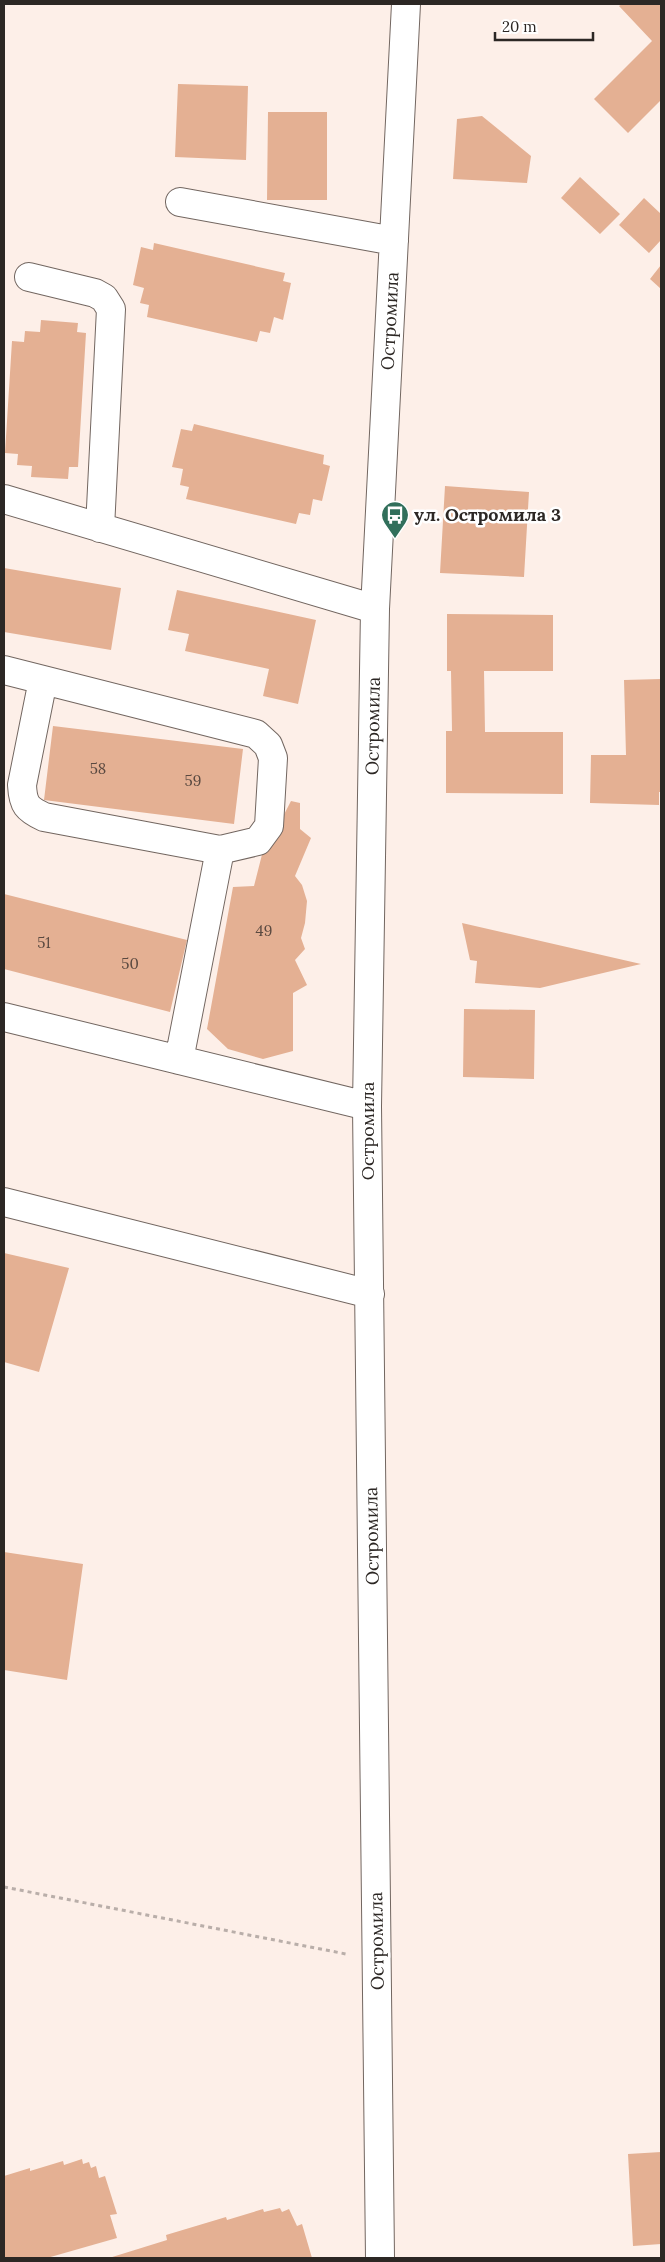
<svg xmlns="http://www.w3.org/2000/svg" width="665" height="2262" font-family="Lora,serif">
	<style>
		.building { fill: #e4b093 }
		.lines { fill: none; stroke-linecap: round; stroke-linejoin: round }
		.minor-casing { stroke: #726660; stroke-width: 30 }
		.path { stroke: #b9aea9; stroke-width: 3; stroke-dasharray: 4 4; stroke-linecap: butt }
		.minor { stroke: #fff; stroke-width: 28 }
		.labels { text-anchor: middle; stroke-width: 5; stroke-linejoin: round; paint-order: stroke }
		.number-label { font-size: 15px; fill: #5a4940 }
		.street-label { font-size: 18px; fill: #2c2724; stroke: #fff }
		.poi-label { font-size: 18px; font-weight: bold; fill: #2c2724; stroke: #fff; text-anchor: start }
	</style>
	<rect width="100%" height="100%" fill="#fdefe8"/>
	<path class="building" d="M 622,4 L 661,4 L 661,100 L 628,133 L 594,99 L 652,41 L 619,6 Z
		M 178,84 L 248,86 L 246,160 L 175,157 Z
		M 268,112 L 327,112 L 327,200 L 267,200 Z
		M 482,116 L 531,156 L 527,183 L 453,179 L 457,119 Z
		M 580,177 L 620,214 L 600,234 L 561,198 Z
		M 644,198 L 661,214 L 661,240 L 649,253 L 619,225 Z
		M 154,243 L 285,273 L 283,281 L 291,283 L 283,320 L 274,317 L 270,333 L 260,331 L 257,342 L 147,317 L 149,305 L 140,303 L 144,288 L 133,285 L 141,247 L 153,250 Z
		M 661,265 L 661,289 L 650,279 Z
		M 41,320 L 78,323 L 77,332 L 86,333 L 78,467 L 69,467 L 68,479 L 31,477 L 32,466 L 17,465 L 18,454 L 5,453 L 12,341 L 24,342 L 25,331 L 40,332 Z
		M 194,424 L 324,455 L 323,464 L 330,466 L 322,501 L 313,499 L 310,515 L 299,513 L 296,524 L 186,499 L 189,487 L 180,485 L 183,469 L 172,467 L 181,429 L 192,431 Z
		M 445,486 L 529,492 L 524,577 L 440,573 Z
		M 4,568 L 121,588 L 111,650 L 4,632 Z
		M 177,590 L 316,620 L 298,704 L 263,696 L 269,669 L 185,651 L 189,634 L 168,630 Z
		M 447,614 L 553,615 L 553,671 L 484,671 L 485,732 L 563,732 L 563,794 L 446,793 L 446,731 L 452,731 L 451,671 L 447,671 Z
		M 661,679 L 661,792 L 659,792 L 659,805 L 590,803 L 591,755 L 626,755 L 624,680 Z
		M 53,726 L 243,749 L 234,824 L 44,800 Z
		M 291,801 L 300,803 L 300,829 L 311,838 L 295,876 L 302,885 L 307,901 L 305,923 L 301,938 L 305,949 L 295,960 L 307,985 L 293,993 L 293,1051 L 263,1059 L 228,1049 L 207,1029 L 233,887 L 254,886 L 268,831 L 277,828 Z
		M 4,894 L 187,940 L 170,1012 L 4,969 Z
		M 462,923 L 641,964 L 540,988 L 475,983 L 477,961 L 470,960 Z
		M 464,1009 L 535,1010 L 534,1079 L 463,1077 Z
		M 4,1253 L 69,1268 L 39,1372 L 4,1362 Z
		M 4,1552 L 83,1564 L 67,1680 L 4,1670 Z
		M 661,2152 L 661,2244 L 633,2246 L 628,2154 Z
		M 82,2159 L 83,2164 L 89,2162 L 91,2168 L 96,2166 L 99,2178 L 105,2176 L 117,2214 L 110,2215 L 117,2238 L 47,2258 L 4,2258 L 4,2176 L 30,2168 L 30,2171 L 63,2161 L 64,2165 Z
		M 280,2208 L 282,2212 L 289,2209 L 297,2226 L 302,2224 L 312,2258 L 109,2258 L 167,2240 L 166,2235 L 226,2217 L 227,2220 L 263,2209 L 264,2212 Z"/>
	<g class="lines">
		<g class="minor-casing">
			<path id="minor" d="M 180,202 L 394,241
				M 29,277 L 95,293 L 104,298 L 111,309 L 100,528
				M 4,499 L 375,609
				M 4,670 L 256,734 L 268,745 L 273,758 L 269,826 L 258,841 L 220,850 L 44,817 C 27,809 23,805 22,785 L 43,680
				M 4,1017 L 367,1106
				M 179,1060 L 220,850
				M 4,1202 L 370,1294
				M 380,2258 L 367,1106 L 375,609 L 406,4"/>
		</g>
		<path class="path" d="M 4,1887 L 346,1954"/>
		<use href="#minor" class="minor"/>
	</g>
	<defs>
		<g id="bus-pin" transform="scale(1.4375)"><path d="M0 17L-7.5 6A9.5 9.5 0 1 1 7.5 6Z" fill="#316f5b" stroke="#fff"/><path d="M-5-6H5V4H4V6H2V4H-2V6H-4V4H-5ZM-3.5-4V0h7V-4ZM-3.5 1.2v1.5H-2V1.2ZM2 1.2v1.5H3.5V1.2Z" fill="#fff"/></g>
	</defs>
	<g fill-rule="evenodd">
		<use href="#bus-pin" x="395" y="515"/>
	</g>
	<g class="labels">
		<g class="number-label">
			<text x="98" y="774">58</text>
			<text x="193" y="786">59</text>
			<text x="264" y="936">49</text>
			<text x="44" y="948">51</text>
			<text x="130" y="969">50</text>
		</g>
		<g class="street-label">
			<text transform="translate(390 321) rotate(-87)" y="6">Остромила</text>
			<text transform="translate(373 726) rotate(-89)" y="6">Остромила</text>
			<text transform="translate(368 1131) rotate(-90)" y="6">Остромила</text>
			<text transform="translate(372 1536) rotate(-91)" y="6">Остромила</text>
			<text transform="translate(377 1941) rotate(-91)" y="6">Остромила</text>
		</g>
		<g class="poi-label">
			<text x="414" y="521">ул. Остромила 3</text>
		</g>
	</g>
	<rect width="665" height="2262" fill="none" stroke="#2c2724" stroke-width="10"/>
	<path d="M495 32v8h98v-8" fill="none" stroke="#2c2724" stroke-width="2.5"/>
	<text x="502" y="32" font-size="15" fill="#2c2724" stroke="#ffffff" stroke-width="4" paint-order="stroke">20 m</text>
</svg>
